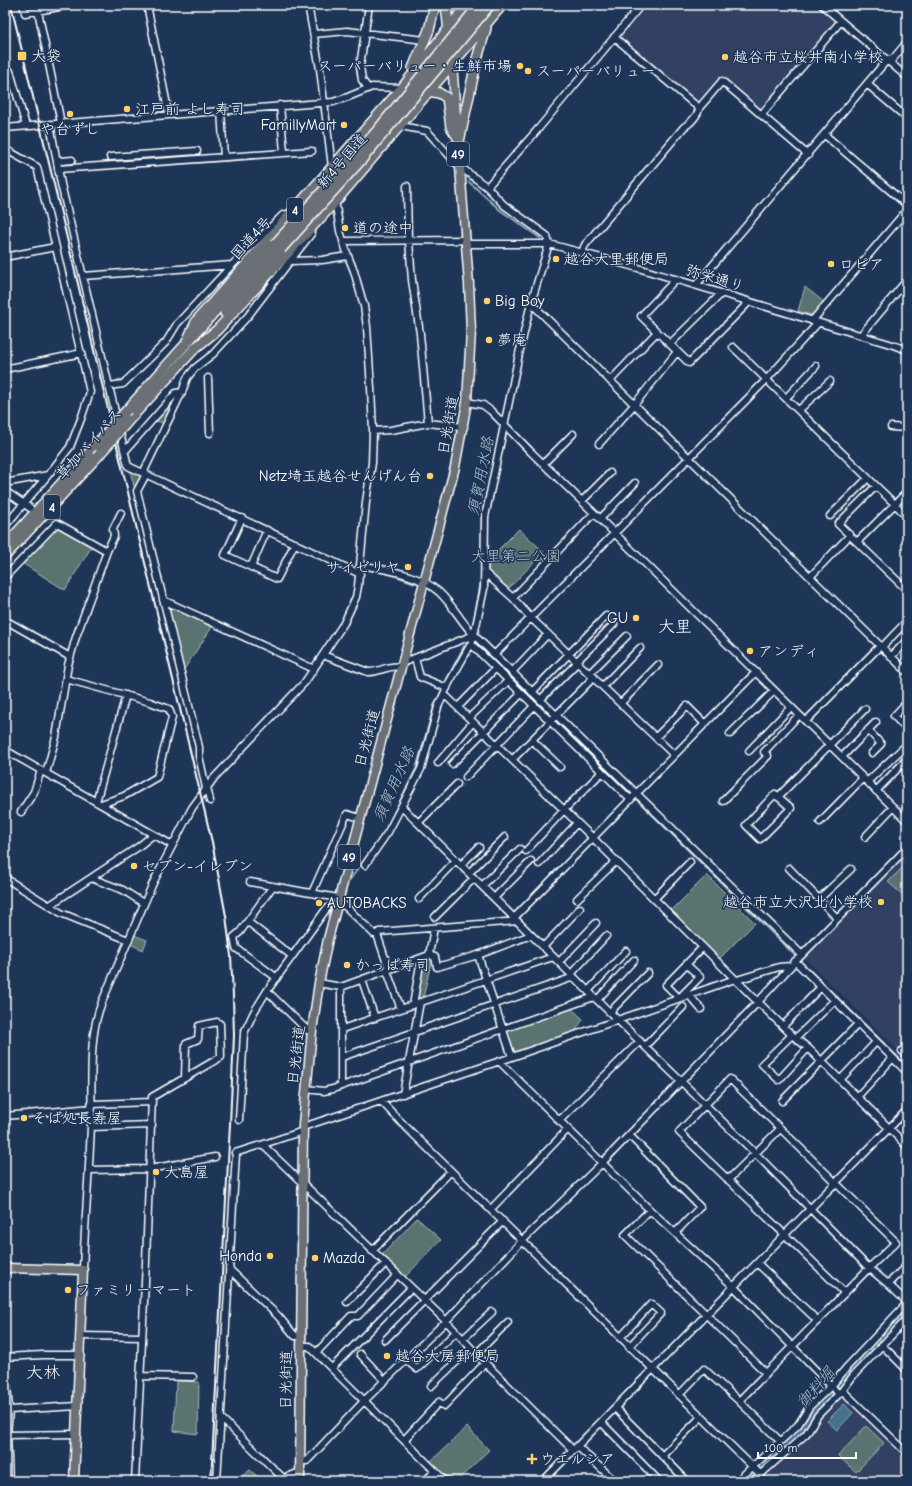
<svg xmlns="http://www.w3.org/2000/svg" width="912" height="1486" font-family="'Comic Neue','Klee One',sans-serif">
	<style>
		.built { fill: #304164 }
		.green { fill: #587370; stroke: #acb9b8 }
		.water { fill: #45718b; stroke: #8faab9 }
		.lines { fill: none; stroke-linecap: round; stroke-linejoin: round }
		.stream { stroke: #8faab9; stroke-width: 2 }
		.river { stroke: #45718b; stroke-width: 12 }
		.minor-tunnel { stroke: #344968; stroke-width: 6; stroke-dasharray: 6 3; stroke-linecap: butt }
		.minor-casing { stroke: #fff; stroke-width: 9 }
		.major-casing { stroke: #fff; stroke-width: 11 }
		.highway-casing { stroke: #fff; stroke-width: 12 }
		.minor { stroke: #1d3557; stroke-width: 6 }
		.major { stroke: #6b6f75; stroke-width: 8 }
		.highway { stroke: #6b6f75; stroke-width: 9 }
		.rail { stroke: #fff; stroke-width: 2 }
		.highway-bridge-casing { stroke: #fff; stroke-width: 12; stroke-linecap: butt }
		.highway-bridge { stroke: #6b6f75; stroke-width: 9 }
		.poi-dot { fill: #ffd166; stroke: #1d3557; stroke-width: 1.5 }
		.labels { text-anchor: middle; stroke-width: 3; stroke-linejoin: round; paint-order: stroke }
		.shield { fill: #1d3557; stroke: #bbc2cd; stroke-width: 1 }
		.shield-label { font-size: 14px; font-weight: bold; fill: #fff }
		.poi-label { font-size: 15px; fill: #fff; stroke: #1d3557; text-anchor: start }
		.street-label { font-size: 15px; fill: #fff; stroke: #1d3557 }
		.park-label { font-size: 15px; fill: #b4c0bf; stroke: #1d3557 }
		.water-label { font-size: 16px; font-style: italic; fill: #abbfcb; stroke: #1d3557 }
		.quarter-label { font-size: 17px; fill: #fff; stroke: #1d3557 }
	</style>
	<rect width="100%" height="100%" fill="#1d3557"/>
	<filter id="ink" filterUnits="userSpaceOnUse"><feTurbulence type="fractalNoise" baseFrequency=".025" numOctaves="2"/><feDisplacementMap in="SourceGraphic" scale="8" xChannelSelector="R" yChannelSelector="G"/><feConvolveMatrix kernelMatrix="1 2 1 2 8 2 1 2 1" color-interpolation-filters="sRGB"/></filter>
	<g filter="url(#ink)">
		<path class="built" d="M 647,5 L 815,5 L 834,21 L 834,25 L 763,108 L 759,109 L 721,75 L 699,100 L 695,100 L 621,39 L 621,35 Z
			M 907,849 L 907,1041 L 898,1050 L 802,956 Z
			M 843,1395 L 907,1458 L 907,1481 L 759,1481 L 807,1437 L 820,1417 Z"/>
		<path class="green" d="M 805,287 L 824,302 L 815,313 L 810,315 L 798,311 Z
			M 180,393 L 165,424 L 154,420 L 177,394 Z
			M 129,467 L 142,473 L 143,478 L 135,490 Z
			M 58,527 L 92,546 L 65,590 L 22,563 Z
			M 519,529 L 544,552 L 508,589 L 488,570 L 488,560 Z
			M 166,605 L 212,627 L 183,671 Z
			M 907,863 L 907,893 L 904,896 L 888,882 Z
			M 707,875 L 755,923 L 719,959 L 671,911 Z
			M 134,935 L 147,940 L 143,950 L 130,944 Z
			M 427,960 L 429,960 L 431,963 L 423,998 L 416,998 L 424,961 Z
			M 570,1007 L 583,1019 L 573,1035 L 513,1055 L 505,1031 Z
			M 417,1218 L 441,1240 L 405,1277 L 382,1255 Z
			M 176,1381 L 199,1382 L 198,1434 L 174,1431 Z
			M 866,1426 L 884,1443 L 856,1472 L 838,1456 Z
			M 467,1427 L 489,1450 L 457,1481 L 449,1481 L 430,1462 Z
			M 250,1470 L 263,1481 L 235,1481 Z"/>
		<path class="water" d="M 844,1404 L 853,1413 L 837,1430 L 827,1421 Z"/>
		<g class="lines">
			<path class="stream" d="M 469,182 L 500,210 L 540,238
				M 367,569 L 393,575 L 415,583
				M 473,624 L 481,581 L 482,515 L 486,497
				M 478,643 L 907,1066
				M 444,685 L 464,646
				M 349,881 L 385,831 L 416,769 L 434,706 L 443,688"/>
			<path class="river" d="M 744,1481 L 801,1430 L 811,1413 L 843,1376 L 907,1311"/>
			<path class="minor-tunnel" d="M 41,514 L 57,523"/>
			<g class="minor-casing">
				<path id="minor" d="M 23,5 L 25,13 L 71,5
					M 147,5 L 169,115
					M 308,5 L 320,69 L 332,167
					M 822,5 L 907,77
					M 38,11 L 61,123
					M 314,34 L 347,31 L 425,40
					M 614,37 L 699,108
					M 5,68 L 10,71 L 26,126
					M 867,84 L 907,118
					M 368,88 L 362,80 L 360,66 L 369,5
					M 280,105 L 284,152
					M 221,111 L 224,157
					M 761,115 L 841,21
					M 50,124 L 61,184 L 128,466 L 360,574
					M 401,126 L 427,131 L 459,166 L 487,187 L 504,205 L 547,236 L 549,244 L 531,303 L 519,354 L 485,517 L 484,589 L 474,635 L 407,661 L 403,659
					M 5,128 L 333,102 L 348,97 L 372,87 L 402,88
					M 825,135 L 907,205
					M 5,149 L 37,167 L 90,392 L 81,419 L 70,447 L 48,475 L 5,483
					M 110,157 L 197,151
					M 57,159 L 62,161 L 72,160
					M 58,169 L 312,151
					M 407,186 L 408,241
					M 487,187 L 539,128 L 641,5
					M 343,241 L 465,240
					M 409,241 L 412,280 L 420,334 L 428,423
					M 465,244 L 549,244 L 557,246 L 638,268 L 893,345 L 907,350
					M 582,252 L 585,245 L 684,127 C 690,124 699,114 699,108 L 722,81 L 808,155
					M 5,257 L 55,247
					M 290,261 L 311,234
					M 83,276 L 232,265
					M 676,279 L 641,316 L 689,363 L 749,302
					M 696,285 L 887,60 L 893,59 L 907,42
					M 531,303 L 907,672
					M 812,321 L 907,210
					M 861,335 L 907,280
					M 670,344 L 722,293
					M 733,347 L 907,516
					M 5,369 L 82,353
					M 208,378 L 210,433
					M 610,381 L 657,332
					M 109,386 L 123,384 L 158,350 L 166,342 L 177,324 L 232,265 L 283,215 L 292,213
					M 786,398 L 816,366
					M 467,402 L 483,405 L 491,411 L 531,452 L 594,513 L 907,821
					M 799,410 L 830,381
					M 891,427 L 907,428
					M 373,431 L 391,430 L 428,423 L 464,427
					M 599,444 L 634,405 L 677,352
					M 125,451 L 176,393 L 182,392
					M 543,464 L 573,434
					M 876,486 L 838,524 L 907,590
					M 5,491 L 30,508
					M 582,501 L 610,473
					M 830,516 L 868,478
					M 242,518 L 225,555 L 277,579 L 295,543
					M 600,519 L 635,483
					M 5,526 L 48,475
					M 857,542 L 907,492
					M 107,551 L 114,536 L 113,529 L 121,513
					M 361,565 C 388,570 418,574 439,592 C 453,605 461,622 474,635 L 801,954
					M 251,567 L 267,530
					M 485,573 L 513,598 L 530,617 L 674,755
					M 5,577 L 57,523 L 107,551 L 76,637 L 68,665 L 56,737 L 46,773
					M 810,577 L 850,535
					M 513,598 L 594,513
					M 163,600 L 314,669
					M 5,620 L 70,657
					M 471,644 L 630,799
					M 495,654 L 767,379 L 818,323
					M 323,655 L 368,672 C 379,673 389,664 400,667
					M 891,657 L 907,640
					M 415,658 L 420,677 L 447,688
					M 577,661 L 614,624
					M 512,672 L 548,634
					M 590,673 L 627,636
					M 66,679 L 150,702 L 169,709 L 172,717 L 157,777 L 124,796 L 101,804
					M 603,686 L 640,648
					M 532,692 L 606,616
					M 444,694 L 592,837 L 758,1002 L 792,1035 L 808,1048 L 907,1146
					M 540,700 L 578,662
					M 907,702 L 894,716 L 907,730
					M 621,703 L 658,665
					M 458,707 L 495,669
					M 469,718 L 508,681
					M 806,721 L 880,646 L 884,645 L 907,621
					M 868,730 L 881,744 L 872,753
					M 730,734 L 774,691
					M 656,737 L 687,706 L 705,724
					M 532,740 L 560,767
					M 5,750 L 172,845
					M 749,751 L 791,707
					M 842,757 L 876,722
					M 512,760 L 594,677
					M 438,763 L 473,722
					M 452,764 L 521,694
					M 466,777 L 534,706
					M 867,782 L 903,748
					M 207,787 L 210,801
					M 206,788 L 199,756 L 199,747 L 137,491 L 144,478 L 145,469 L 182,392 L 187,378 L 195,368 L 213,354 L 248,316 L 290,261 L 322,260 L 348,256
					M 876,791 L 905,761
					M 775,794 L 791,808 L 760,839 L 746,825 Z
					M 778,797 L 865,709
					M 723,801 L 768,756 L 764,752 L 799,715
					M 96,802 L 126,695
					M 402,807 L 594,997 L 755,1153 L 869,1268 L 888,1284 L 907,1302
					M 21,812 L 34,792 L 41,770
					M 820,822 L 863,778
					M 418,823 L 457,784
					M 865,837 L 893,807
					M 526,851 L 564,810 L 602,772
					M 539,864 L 577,823
					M 365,865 L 388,832 L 421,769 L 438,707 L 449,683 L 471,644 L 474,635
					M 461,865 L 479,847
					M 789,868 L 837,918
					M 469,873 L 505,837
					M 5,878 L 61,913 L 128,940
					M 91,878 L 123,890 L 143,903
					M 250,882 L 338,898
					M 273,886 L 240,932 L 234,937 L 236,948 L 277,978
					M 482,886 L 520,849
					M 312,893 L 347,814 L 360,818
					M 494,898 L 531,861
					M 419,899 L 456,860
					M 577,899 L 616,861
					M 654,899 L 690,862
					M 819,899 L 851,869
					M 336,904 L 345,906 L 374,934 L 377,934 L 379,932 L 517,921
					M 50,905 L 138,847 L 153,835
					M 435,917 L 474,878
					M 514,918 L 756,672
					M 248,922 L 292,956
					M 377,934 L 389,970
					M 543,947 L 580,908
					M 429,955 L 434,928
					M 478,955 L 512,1057
					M 795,961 L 907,1072
					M 559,962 L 596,923
					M 686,964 L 700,977 L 679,998 L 666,985 L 703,947
					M 387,971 L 401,1009
					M 571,974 L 606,936
					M 362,980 L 375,1018
					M 737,980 L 779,967 L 791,966 L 907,848
					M 319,983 L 341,987 L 429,955 L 435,957 L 437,967 L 478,955 L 531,935
					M 341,987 L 341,1086
					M 267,991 L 307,1030 L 312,1031
					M 588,991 L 626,951
					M 689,995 L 701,1009
					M 597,1000 L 634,960
					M 413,1005 L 421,959
					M 610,1012 L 648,973
					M 783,1026 L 821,987
					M 342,1029 L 553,957
					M 792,1035 L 762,1064 L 779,1080 L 808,1048
					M 796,1038 L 835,1000
					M 907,1045 L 902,1051 L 907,1055
					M 645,1046 L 683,1007
					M 342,1057 L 574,977
					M 499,1061 L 650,1210 L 734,1287 L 839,1394
					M 840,1080 L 876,1042
					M 306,1089 L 324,1091 L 333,1089 L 594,997
					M 403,1094 L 420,1002
					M 857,1097 L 893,1058
					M 381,1101 L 399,1120 L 760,1474
					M 782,1101 L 858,1024
					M 92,1104 L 152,1102
					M 5,1116 L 92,1108
					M 239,1120 L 244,1033 L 254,1012 L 267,991 L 327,908
					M 559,1121 L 640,1041
					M 91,1127 L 152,1125
					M 303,1127 L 512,1057 L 735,979
					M 629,1135 L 700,1207 L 675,1233
					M 261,1145 L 303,1131
					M 235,1153 L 257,1146 L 261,1145 L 266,1148 L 446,1321 L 485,1363 L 573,1450
					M 89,1170 L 150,1169 L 215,1157
					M 728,1180 L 780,1129
					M 491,1209 L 568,1129
					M 650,1210 L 625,1235 L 766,1373
					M 372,1251 L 451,1171
					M 757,1263 L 818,1321
					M 229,1269 L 278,1316 L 295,1336 L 301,1336
					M 83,1270 C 85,1222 89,1174 91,1126 C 93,1086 87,1039 102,1002 L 153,883 L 192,808 L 214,778 L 305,682 L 344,623 L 356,597 L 358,586 L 366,502 L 372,463 L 373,431 L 371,388 L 367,327 L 364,306 L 354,271 L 348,256 L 340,231 L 335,200
					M 888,1284 L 907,1265
					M 347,1302 L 386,1263
					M 81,1336 L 142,1337
					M 620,1338 L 651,1304 L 661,1313 L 629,1347
					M 463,1339 L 492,1312
					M 385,1340 L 503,1221
					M 882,1345 L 907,1370
					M 301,1346 L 309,1346 L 445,1481
					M 316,1353 L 351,1316 L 358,1316 L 397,1275
					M 360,1354 L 385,1381
					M 476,1354 L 508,1322
					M 5,1357 L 43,1355 L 81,1355
					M 5,1360 L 9,1410 L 7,1435 L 9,1481
					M 406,1360 L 417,1369 L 456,1332
					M 332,1368 L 411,1288
					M 140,1376 L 193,1377
					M 431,1386 L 471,1348
					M 843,1391 L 907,1453
					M 679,1395 L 704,1369 L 739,1401 L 780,1441
					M 739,1401 L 869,1268 L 896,1242 L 730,1079 L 679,1132 L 845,1293
					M 615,1408 L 687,1481
					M 9,1410 L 78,1406
					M 221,1418 L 284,1479
					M 601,1422 L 659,1481
					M 5,1435 L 77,1434
					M 404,1440 L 439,1402 L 444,1406 L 485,1363
					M 577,1446 L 615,1481
					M 662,1456 L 700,1418
					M 300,1461 L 307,1461 L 364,1401 L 446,1321 L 523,1240 L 602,1163 L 758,1002 L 791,966
					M 135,1481 L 146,1262 L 152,1097 L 221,1057 L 220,1024 L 217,1022 L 199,1026 L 198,1039 L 186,1044 L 185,1078
					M 217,1481 L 236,1153
					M 278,1481 L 300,1472
					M 425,1481 L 435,1471
					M 543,1481 L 907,1110
					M 737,1481 L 798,1425 L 810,1406 L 832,1385 L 847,1367 L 907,1303
					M 753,1481 L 806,1434 L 818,1415 L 841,1392 L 853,1376 L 907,1319"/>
			</g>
			<g class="major-casing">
				<path id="major" d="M 5,1268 L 83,1270 L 74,1481
					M 300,1481 L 303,1124 L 312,1031 L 319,983 L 328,939 L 455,467 L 467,402 L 471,331 L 469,284 L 452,63"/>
			</g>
			<g class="highway-casing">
				<path id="highway" d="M 446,5 L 449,32
					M 413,68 L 429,30 L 435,5
					M 429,91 L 439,93 L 447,98 L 451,127 L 457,136
					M 458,146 L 477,59 L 486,28
					M 225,313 L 281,249
					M 187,341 L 197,320 L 402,88 L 467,5
					M 194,349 L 217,330 L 335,202 L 502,5
					M 127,410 L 275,244
					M 129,420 L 197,346
					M 5,546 L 95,446
					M 5,556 L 97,457"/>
			</g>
			<use href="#minor" class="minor"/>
			<use href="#major" class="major"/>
			<use href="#highway" class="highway"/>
			<path class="rail" d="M 11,5 L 212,842 L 226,916 L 231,956 L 233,996 L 234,1036 L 230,1124 L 211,1481"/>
			<g class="highway-bridge-casing">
				<path id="highway-bridge" d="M 275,244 L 376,132 L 479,5
					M 281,249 L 363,158 L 490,5
					M 95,446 L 127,410
					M 97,457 L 129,420"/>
			</g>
			<use href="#highway-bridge" class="highway-bridge"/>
		</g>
	</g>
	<g class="poi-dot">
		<rect x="17" y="51" width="10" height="10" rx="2"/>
		<circle cx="725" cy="57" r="4"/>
		<circle cx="520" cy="66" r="4"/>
		<circle cx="528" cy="71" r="4"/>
		<circle cx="127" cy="109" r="4"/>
		<circle cx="70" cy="114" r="4"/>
		<circle cx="344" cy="125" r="4"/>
		<circle cx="345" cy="228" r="4"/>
		<circle cx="556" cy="259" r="4"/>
		<circle cx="831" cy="264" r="4"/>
		<circle cx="487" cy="301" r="4"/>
		<circle cx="489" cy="340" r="4"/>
		<circle cx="430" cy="476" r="4"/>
		<circle cx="408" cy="567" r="4"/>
		<circle cx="636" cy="618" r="4"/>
		<circle cx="750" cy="651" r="4"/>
		<circle cx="134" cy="866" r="4"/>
		<circle cx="881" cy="902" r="4"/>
		<circle cx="319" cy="903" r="4"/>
		<circle cx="347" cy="965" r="4"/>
		<circle cx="24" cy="1118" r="4"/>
		<circle cx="156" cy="1172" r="4"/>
		<circle cx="270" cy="1256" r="4"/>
		<circle cx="315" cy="1258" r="4"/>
		<circle cx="68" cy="1290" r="4"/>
		<circle cx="387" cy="1356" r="4"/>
		<path d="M530 1453h4v4h4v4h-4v4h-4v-4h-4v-4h4z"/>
	</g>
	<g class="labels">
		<g class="shield">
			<rect x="447" y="142" width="22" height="24" rx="3"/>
			<rect x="287" y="198" width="16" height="24" rx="3"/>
			<rect x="44" y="495" width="16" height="24" rx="3"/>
			<rect x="338" y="845" width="22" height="24" rx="3"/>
		</g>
		<g class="shield-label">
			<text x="458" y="159">49</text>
			<text x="295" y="215">4</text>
			<text x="52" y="512">4</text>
			<text x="349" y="862">49</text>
		</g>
		<g class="poi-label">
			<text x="31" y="61">大袋</text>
			<text x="733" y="62">越谷市立桜井南小学校</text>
			<text x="512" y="71" text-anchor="end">スーパーバリュー・生鮮市場</text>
			<text x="536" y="76">スーパーバリュー</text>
			<text x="135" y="114">江戸前 よし寿司</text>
			<text x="336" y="130" text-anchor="end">FamillyMart</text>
			<text x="70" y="134" text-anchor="middle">や台ずし</text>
			<text x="353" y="233">道の途中</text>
			<text x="564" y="264">越谷大里郵便局</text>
			<text x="839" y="269">ロピア</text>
			<text x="495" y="306">Big Boy</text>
			<text x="497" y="345">夢庵</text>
			<text x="422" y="481" text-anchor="end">Netz埼玉越谷せんげん台</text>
			<text x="400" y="572" text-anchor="end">サイゼリヤ</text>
			<text x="628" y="623" text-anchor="end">GU</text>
			<text x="758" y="656">アンディ</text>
			<text x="142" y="871">セブン-イレブン</text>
			<text x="873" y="907" text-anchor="end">越谷市立大沢北小学校</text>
			<text x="327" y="908">AUTOBACKS</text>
			<text x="355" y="970">かっぱ寿司</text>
			<text x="32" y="1123">そば処長寿屋</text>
			<text x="164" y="1177">大島屋</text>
			<text x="262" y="1261" text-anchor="end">Honda</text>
			<text x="323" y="1263">Mazda</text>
			<text x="76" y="1295">ファミリーマート</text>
			<text x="395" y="1361">越谷大房郵便局</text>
			<text x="540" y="1464">ウエルシア</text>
		</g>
		<g class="street-label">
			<text transform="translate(342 161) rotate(-49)" y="5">新4号国道</text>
			<text transform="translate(251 238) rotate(-48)" y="5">国道4号</text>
			<text transform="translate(715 278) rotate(17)" y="5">弥栄通り</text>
			<text transform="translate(448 425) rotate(-80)" y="5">日光街道</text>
			<text transform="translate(89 444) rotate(-48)" y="5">草加バイパス</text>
			<text transform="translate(367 738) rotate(-75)" y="5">日光街道</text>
			<text transform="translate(296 1055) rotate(-83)" y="5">日光街道</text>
			<text transform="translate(286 1380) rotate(-89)" y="5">日光街道</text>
		</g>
		<g class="park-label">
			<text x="516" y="561">大里第二公園</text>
		</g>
		<g class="water-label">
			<text transform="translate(480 476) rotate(-79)" y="6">須賀用水路</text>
			<text transform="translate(393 784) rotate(-66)" y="6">須賀用水路</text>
			<text transform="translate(815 1387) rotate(-49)" y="6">御料堀</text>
		</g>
		<g class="quarter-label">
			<text x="675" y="632">大里</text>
			<text x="43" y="1378">大林</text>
		</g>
	</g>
	<rect width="912" height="1486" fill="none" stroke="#1d3557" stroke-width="20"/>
	<rect x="10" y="10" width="892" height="1466" fill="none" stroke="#fff" stroke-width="1.5" filter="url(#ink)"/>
	<path d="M758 1452v6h98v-6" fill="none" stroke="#ffffff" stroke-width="2"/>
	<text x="764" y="1452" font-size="12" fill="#ffffff" stroke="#1d3557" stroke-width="3" paint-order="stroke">100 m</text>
</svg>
